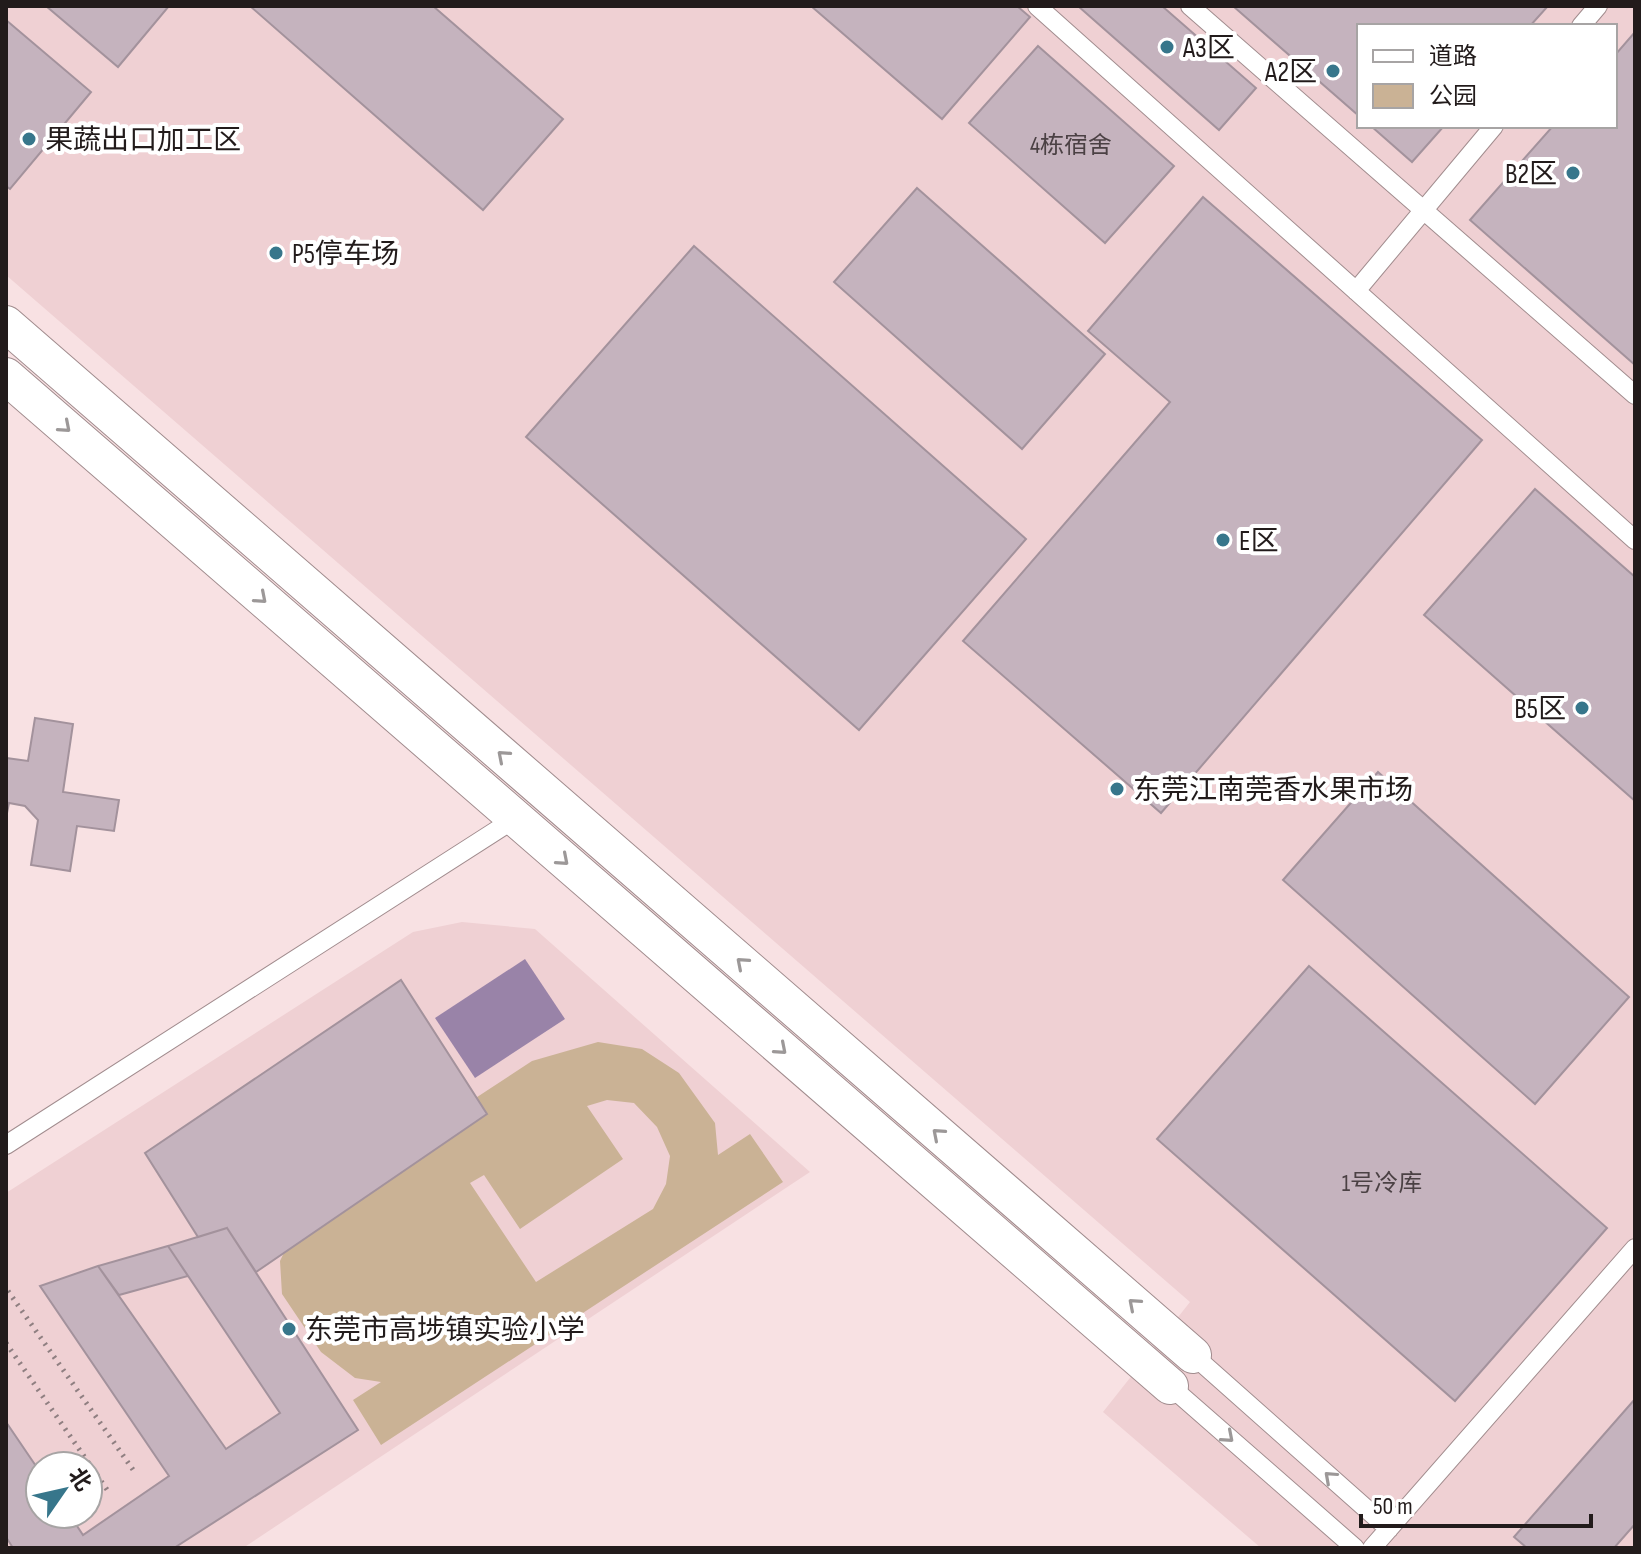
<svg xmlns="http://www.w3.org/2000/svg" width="1641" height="1554" font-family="'Sofia Sans Condensed','Noto Sans SC',sans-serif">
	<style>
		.built { fill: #efd0d3; fill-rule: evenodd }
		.green { fill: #cab295; fill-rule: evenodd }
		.water { fill: #9983a8 }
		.building { fill: #c5b3be; stroke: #a3929c; stroke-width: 2 }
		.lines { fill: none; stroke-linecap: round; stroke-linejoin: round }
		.service-casing { stroke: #a18c8e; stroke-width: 20 }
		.minor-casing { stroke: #a18c8e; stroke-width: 38 }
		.path { stroke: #8f7f81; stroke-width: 5; stroke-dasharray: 2 6; stroke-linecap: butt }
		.service { stroke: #fff; stroke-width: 18 }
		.minor { stroke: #fff; stroke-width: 36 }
		.oneway { stroke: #9c9898 }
		.poi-dot { fill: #37768b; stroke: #fff; stroke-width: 3 }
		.labels { text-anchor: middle; stroke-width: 8; stroke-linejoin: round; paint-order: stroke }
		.number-label { font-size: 24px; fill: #4b4144 }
		.poi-label { font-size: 28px; fill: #221b1b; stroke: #fff; text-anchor: start }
	</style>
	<rect width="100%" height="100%" fill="#f8e1e3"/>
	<path class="built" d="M 6,6 L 1635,6 L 1635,1548 L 1261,1548 L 1103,1412 L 1190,1302 L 6,275 ZM 1359,26 L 1615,26 L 1615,126 L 1359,126 Z
		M 462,922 L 535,929 L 810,1172 L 243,1548 L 6,1548 L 6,1193 L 413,932 ZM 40,1466 L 88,1466 L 88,1514 L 40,1514 Z"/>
	<path class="green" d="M 598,1042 L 642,1049 L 679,1073 L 715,1123 L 718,1155 L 750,1134 L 783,1182 L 381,1445 L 353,1400 L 381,1382 L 355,1378 L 321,1352 L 282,1294 L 280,1261 L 298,1223 L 335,1190 L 532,1061 ZM 607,1100 L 634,1103 L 657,1127 L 670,1156 L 666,1184 L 653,1209 L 536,1282 L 470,1183 L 484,1175 L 520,1229 L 623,1159 L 587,1106 Z"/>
	<path class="water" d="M 525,959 L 565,1019 L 475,1078 L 435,1018 Z"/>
	<path class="building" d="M 46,6 L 169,6 L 118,67 Z
		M 250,6 L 433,6 L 563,119 L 483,210 Z
		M 811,6 L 1017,6 L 1030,17 L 942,119 Z
		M 1078,6 L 1162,6 L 1256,88 L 1219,130 Z
		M 1233,6 L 1548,6 L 1530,26 L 1359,26 L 1359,116 Z
		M 6,20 L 91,92 L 10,189 L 6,186 Z
		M 1635,32 L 1635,365 L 1470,220 L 1553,126 L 1615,126 L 1615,55 Z
		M 1038,46 L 1174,166 L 1105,243 L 969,123 Z
		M 1371,126 L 1444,126 L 1412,162 Z
		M 917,188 L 1105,354 L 1022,449 L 834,282 Z
		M 1203,197 L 1482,440 L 1161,813 L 963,641 L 1170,402 L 1088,331 Z
		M 694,246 L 1026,539 L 859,730 L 526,437 Z
		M 1535,489 L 1635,577 L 1635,801 L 1424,615 Z
		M 35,718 L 73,724 L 63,792 L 119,800 L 114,831 L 77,826 L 70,871 L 31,865 L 38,820 L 25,806 L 9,803 L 6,818 L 6,758 L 28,761 Z
		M 1378,772 L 1629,997 L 1535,1104 L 1283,880 Z
		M 1309,966 L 1607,1228 L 1455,1401 L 1157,1139 Z
		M 401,980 L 487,1114 L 256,1272 L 227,1228 L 198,1237 L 145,1153 Z
		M 227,1228 L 358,1430 L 174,1548 L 13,1548 L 6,1537 L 6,1422 L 40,1472 L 40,1514 L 69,1514 L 83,1535 L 169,1476 L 40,1286 L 98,1266 L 226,1449 L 280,1413 L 168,1246 Z
		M 168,1246 L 188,1276 L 119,1295 L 98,1266 Z
		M 1635,1399 L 1635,1524 L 1614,1548 L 1527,1548 L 1514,1537 Z"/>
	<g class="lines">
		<g class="service-casing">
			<path id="service" d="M 1037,6 L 1635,540
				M 1190,6 L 1635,395
				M 1581,26 L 1598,6
				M 1356,291 L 1494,126
				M 6,1145 L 519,816
				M 1193,1355 L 1389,1529
				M 1170,1386 L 1355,1548
				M 1372,1548 L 1635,1248"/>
		</g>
		<g class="minor-casing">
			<path id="minor" d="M 6,324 L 1193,1355
				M 6,376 L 1170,1386"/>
		</g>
		<path class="path" d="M 8,1291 L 136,1474
			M 6,1343 L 110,1494"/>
		<use href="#service" class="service"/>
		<use href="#minor" class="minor"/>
	</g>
	<defs><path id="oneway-chevron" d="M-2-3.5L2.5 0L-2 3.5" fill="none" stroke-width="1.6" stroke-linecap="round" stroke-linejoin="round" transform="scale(2)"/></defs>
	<g class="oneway">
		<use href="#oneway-chevron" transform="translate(65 427) rotate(41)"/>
		<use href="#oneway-chevron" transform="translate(261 598) rotate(41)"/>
		<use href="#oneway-chevron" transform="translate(503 756) rotate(-139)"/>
		<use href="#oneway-chevron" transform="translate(563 860) rotate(41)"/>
		<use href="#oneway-chevron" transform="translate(742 963) rotate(-139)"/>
		<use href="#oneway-chevron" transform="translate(781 1049) rotate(41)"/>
		<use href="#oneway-chevron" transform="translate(938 1134) rotate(-139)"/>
		<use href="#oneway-chevron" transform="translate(1134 1304) rotate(-139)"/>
		<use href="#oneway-chevron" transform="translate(1228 1437) rotate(41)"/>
		<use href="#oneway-chevron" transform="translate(1330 1477) rotate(-138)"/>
	</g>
	<g class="poi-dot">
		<circle cx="1167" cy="47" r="8"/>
		<circle cx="1333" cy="71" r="8"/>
		<circle cx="29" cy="139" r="8"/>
		<circle cx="1573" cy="173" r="8"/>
		<circle cx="276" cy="253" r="8"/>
		<circle cx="1223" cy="540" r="8"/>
		<circle cx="1582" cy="708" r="8"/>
		<circle cx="1117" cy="789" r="8"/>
		<circle cx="289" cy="1329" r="8"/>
	</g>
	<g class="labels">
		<g class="number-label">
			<text x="1071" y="153">4栋宿舍</text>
			<text x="1382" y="1191">1号冷库</text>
		</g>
		<g class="poi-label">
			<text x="1183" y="57">A3区</text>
			<text x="1317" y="81" text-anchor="end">A2区</text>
			<text x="45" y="149">果蔬出口加工区</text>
			<text x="1557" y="183" text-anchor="end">B2区</text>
			<text x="292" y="263">P5停车场</text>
			<text x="1239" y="550">E区</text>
			<text x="1566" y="718" text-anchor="end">B5区</text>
			<text x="1133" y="799">东莞江南莞香水果市场</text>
			<text x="305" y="1339">东莞市高埗镇实验小学</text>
		</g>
	</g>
	<rect width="1641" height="1554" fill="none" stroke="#221b1b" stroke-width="16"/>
	<rect x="1357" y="24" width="260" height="104" fill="#ffffff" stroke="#a7a4a4" stroke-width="2"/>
	<rect x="1373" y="50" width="40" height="12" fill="#ffffff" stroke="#a7a4a4" stroke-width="2"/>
	<text x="1429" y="64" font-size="24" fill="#221b1b">道路</text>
	<rect x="1373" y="84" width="40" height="24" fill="#cab295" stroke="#a7a4a4" stroke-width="2"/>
	<text x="1429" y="104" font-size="24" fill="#221b1b">公园</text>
	<g transform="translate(64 1490) rotate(56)"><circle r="38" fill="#ffffff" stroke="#a7a4a4" stroke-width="2"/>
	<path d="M0-6L14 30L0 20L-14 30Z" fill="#37768b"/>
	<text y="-12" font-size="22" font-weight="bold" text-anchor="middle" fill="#221b1b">北</text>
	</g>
	<path d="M1361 1514v12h230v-12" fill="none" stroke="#221b1b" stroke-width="4"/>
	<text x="1373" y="1514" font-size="24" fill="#221b1b" stroke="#ffffff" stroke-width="6" paint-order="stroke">50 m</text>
</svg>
